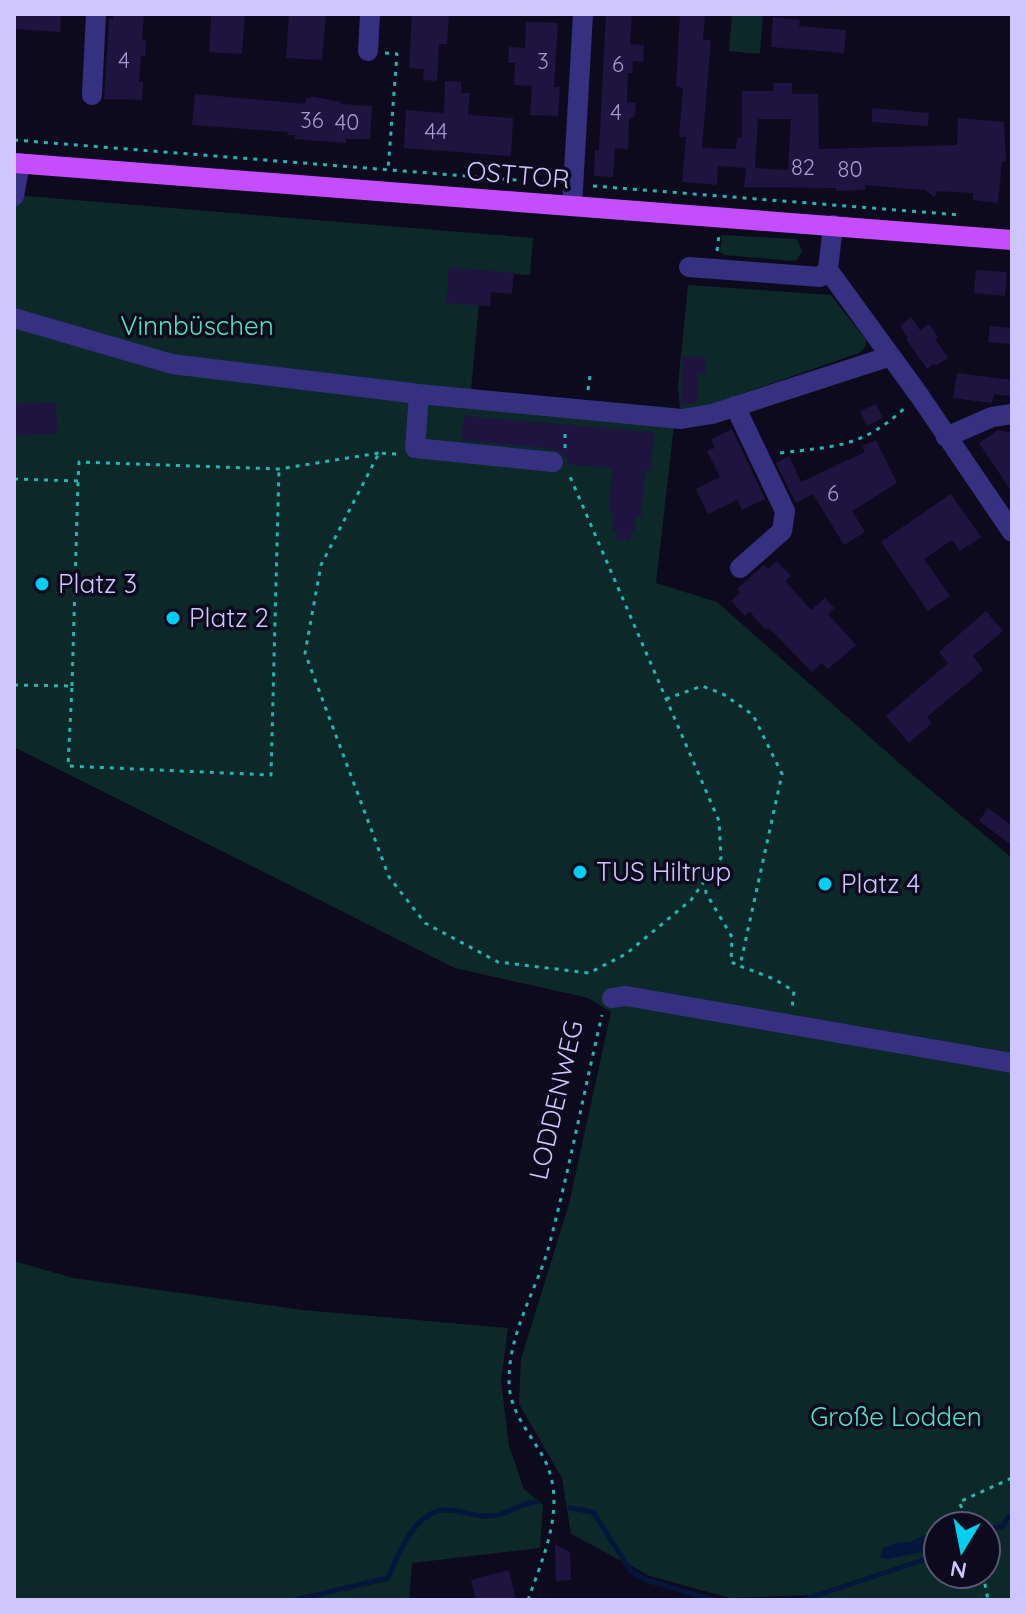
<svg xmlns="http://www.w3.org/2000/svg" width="1026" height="1614" font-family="Quicksand,sans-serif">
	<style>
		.green { fill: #0c2828; fill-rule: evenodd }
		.water { fill: #04163c }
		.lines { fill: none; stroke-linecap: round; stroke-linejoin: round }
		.stream { stroke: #04163c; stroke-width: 5 }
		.building { fill: #1f1440; fill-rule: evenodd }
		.path { stroke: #22b7b4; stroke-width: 3; stroke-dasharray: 4 6; stroke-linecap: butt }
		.minor { stroke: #363081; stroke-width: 20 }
		.major { stroke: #c44dff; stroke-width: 20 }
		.poi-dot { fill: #00cff1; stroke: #0e0a1d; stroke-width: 3 }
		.labels { text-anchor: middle; stroke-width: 7; stroke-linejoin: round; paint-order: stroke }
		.number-label { font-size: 22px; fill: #a39acf }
		.street-label { font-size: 26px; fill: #cfc6ff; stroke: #0e0a1d }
		.park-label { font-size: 26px; fill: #48e9c7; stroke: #0e0a1d }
		.poi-label { font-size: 26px; fill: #cfc6ff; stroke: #0e0a1d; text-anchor: start }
	</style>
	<rect width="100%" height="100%" fill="#0e0a1d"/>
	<path class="green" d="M 732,14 L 763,14 L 760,54 L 729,51 Z
		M 14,195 L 533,238 L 530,275 L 482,271 L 471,390 L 676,408 L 656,583 L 717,602 L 915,777 L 1012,858 L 1012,1600 L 815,1600 L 813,1595 L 730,1598 L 650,1576 L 571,1534 L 562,1478 L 519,1404 L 521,1359 L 569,1204 L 611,1012 L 588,998 L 455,968 L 14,747 ZM 938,1526 L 986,1526 L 986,1574 L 938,1574 Z
		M 722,235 L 797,239 L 802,251 L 797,260 L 793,261 L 724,255 L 720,252 Z
		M 688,285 L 831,295 L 866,340 L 866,346 L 859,353 L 704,407 L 680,409 L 678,386 Z
		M 14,1261 L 73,1278 L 303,1310 L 508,1328 L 501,1381 L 509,1446 L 524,1489 L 543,1505 L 540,1548 L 412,1563 L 409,1600 L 14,1600 Z"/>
	<path class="water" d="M 934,1531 L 938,1532 L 938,1546 L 930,1551 L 935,1556 L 927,1559 L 924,1552 L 887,1559 L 880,1557 L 883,1548 L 896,1543 L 910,1542 Z"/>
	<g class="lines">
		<path class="stream" d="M 570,1508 L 593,1512 L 631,1571 L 646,1580 L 714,1600
			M 986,1530 L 1003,1526 L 1008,1517 L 1012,1516
			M 295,1600 L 388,1578 C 398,1555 415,1510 446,1510 C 461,1510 475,1517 490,1516 C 508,1516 519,1502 537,1502
			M 803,1600 L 938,1555"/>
	</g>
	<path class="building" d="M 14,14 L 61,14 L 60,32 L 14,29 Z
		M 113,14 L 144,14 L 142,39 L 146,40 L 145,56 L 141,56 L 139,82 L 143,82 L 142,100 L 104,99 L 109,19 L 113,19 Z
		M 214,14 L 245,14 L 242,54 L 209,52 L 211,17 Z
		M 289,14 L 326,14 L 322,60 L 286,58 Z
		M 412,14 L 449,14 L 447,44 L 439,44 L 437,81 L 423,80 L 424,69 L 409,68 Z
		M 606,14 L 632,14 L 630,44 L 644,45 L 643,62 L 633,61 L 632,73 L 628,73 L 627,102 L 636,103 L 635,116 L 629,119 L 628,149 L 615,148 L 613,177 L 594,176 L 595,150 L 599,150 Z
		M 680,14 L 705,14 L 703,40 L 711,40 L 702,148 L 736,149 L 737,137 L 742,138 L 742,91 L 773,91 L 773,83 L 792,83 L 792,94 L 818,94 L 819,149 L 957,145 L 958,118 L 1004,122 L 1006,161 L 1002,162 L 998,203 L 973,200 L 973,193 L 938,191 L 934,197 L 925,190 L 865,185 L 865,190 L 836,191 L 836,188 L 744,187 L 746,168 L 718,166 L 717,185 L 682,182 L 686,137 L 679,137 L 683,88 L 676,87 ZM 758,119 L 791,119 L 788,170 L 755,168 Z
		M 773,17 L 800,20 L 799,26 L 846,30 L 844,53 L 771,47 Z
		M 526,22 L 558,23 L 554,87 L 560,87 L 558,116 L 530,115 L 532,86 L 514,85 L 515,63 L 508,63 L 509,47 L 525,48 Z
		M 445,81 L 461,82 L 461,93 L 470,93 L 468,115 L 513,118 L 511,156 L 404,148 L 406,110 L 444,113 Z
		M 195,94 L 305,104 L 306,98 L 314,97 L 341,102 L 341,104 L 372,106 L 370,139 L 346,139 L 346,143 L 295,139 L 295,135 L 287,135 L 288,132 L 192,125 Z
		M 872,108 L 929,113 L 928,126 L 872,122 Z
		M 449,267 L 514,273 L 512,294 L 491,292 L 490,306 L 446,303 Z
		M 976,270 L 1007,272 L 1005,296 L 974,293 Z
		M 911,317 L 920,330 L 929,324 L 938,337 L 935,339 L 948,358 L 936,366 L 934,364 L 927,369 L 906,339 L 908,338 L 900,326 Z
		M 990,326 L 1012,328 L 1012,344 L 988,342 Z
		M 683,356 L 706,357 L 705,374 L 698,374 L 697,403 L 681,404 Z
		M 957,373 L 1012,380 L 1012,396 L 994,394 L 992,403 L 953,398 Z
		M 56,402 L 57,433 L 14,436 L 14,404 Z
		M 876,404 L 883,418 L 867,426 L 860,411 Z
		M 464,416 L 654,432 L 651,471 L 645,471 L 641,517 L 636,517 L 634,533 L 631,533 L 630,541 L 616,539 L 617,531 L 612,531 L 613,514 L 609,513 L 612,468 L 567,464 L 568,459 L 554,449 L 461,440 Z
		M 732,429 L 765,499 L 742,510 L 737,500 L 708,514 L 696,489 L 720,477 L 707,451 L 715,448 L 711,439 Z
		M 998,430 L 1012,433 L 1012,492 L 979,443 Z
		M 876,440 L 897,483 L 852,511 L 865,532 L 844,545 L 813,494 L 796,503 L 776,463 L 789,456 L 801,482 L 865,452 L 862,446 Z
		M 951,494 L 981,537 L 960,551 L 952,540 L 924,559 L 950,596 L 928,611 L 881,542 Z
		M 777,561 L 791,576 L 785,581 L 811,610 L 825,598 L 834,608 L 828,614 L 856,645 L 828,669 L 822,663 L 812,672 L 769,628 L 766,630 L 750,612 L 745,616 L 731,601 L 740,593 L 737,589 L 764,565 L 768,569 Z
		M 986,611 L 1003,631 L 973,656 L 983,670 L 927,717 L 932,723 L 909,743 L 886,716 L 948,663 L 939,652 Z
		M 988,808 L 1012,826 L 1012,845 L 979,821 Z
		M 555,1544 L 570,1552 L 571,1580 L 556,1581 Z
		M 509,1570 L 516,1600 L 476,1600 L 471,1580 Z"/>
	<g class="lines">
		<path class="path" d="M 385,53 L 397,54 L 388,170
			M 14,140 L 554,183
			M 593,186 L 960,215
			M 717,251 L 719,235
			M 588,390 L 590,376
			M 565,448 L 565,428
			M 780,453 C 836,446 860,448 904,409
			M 396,454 L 379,453 L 321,565 L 305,653 L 389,877 L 425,923 L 498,962 L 589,973 L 626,954 L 691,900 L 721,858 L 719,821 L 568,472
			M 14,479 L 78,481 L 79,462 L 279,469 L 379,453
			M 14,685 L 72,686 L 68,766 L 271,775 L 279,469
			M 72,686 L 78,482
			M 666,699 L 702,686 L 723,694 L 753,715 L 782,774 L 740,966 L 774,979 L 794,991 L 792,1008
			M 705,880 L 706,893 L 732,937 L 731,962 L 740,966
			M 970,1526 L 959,1502 L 1012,1478
			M 983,1574 L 988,1600
			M 528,1600 C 544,1554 569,1502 542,1455 C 527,1429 508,1409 509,1378 C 510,1330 536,1291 549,1246 C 569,1170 584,1092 602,1015"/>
		<path class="minor" d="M 368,51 L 370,14
			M 92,95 L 96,14
			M 14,196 L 20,163
			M 572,206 L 583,14
			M 833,225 L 828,270 L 919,395 L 1012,532
			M 689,267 L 820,277 L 828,270
			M 14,318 L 172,364 L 419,394 L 681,419 L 712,414 L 891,356
			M 419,394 L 415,448 L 553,462
			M 735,406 L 785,511 L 782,531 L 740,568
			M 946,437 L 992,417 L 1012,414
			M 612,998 L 626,996 L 1012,1063"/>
		<path class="major" d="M 14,163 L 1012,240"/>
	</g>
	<g class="poi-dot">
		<circle cx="42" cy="584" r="8"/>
		<circle cx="173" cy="618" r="8"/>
		<circle cx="580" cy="872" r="8"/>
		<circle cx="825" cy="884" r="8"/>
	</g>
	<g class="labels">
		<g class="number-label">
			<text x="124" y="68">4</text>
			<text x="543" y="69">3</text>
			<text x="618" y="72">6</text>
			<text x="616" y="120">4</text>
			<text x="312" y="128">36</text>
			<text x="347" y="130">40</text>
			<text x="436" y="139">44</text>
			<text x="803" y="175">82</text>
			<text x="850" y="177">80</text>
			<text x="833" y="501">6</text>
		</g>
		<g class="street-label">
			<text transform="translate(518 175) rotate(5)" y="9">OSTTOR</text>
			<text transform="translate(556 1100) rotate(-77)" y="9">LODDENWEG</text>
		</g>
		<g class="park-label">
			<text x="197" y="335">Vinnbüschen</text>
			<text x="896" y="1426">Große Lodden</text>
		</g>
		<g class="poi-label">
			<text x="58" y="593">Platz 3</text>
			<text x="189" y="627">Platz 2</text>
			<text x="596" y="881">TUS Hiltrup</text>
			<text x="841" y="893">Platz 4</text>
		</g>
	</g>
	<rect width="1026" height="1614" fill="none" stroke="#cfc6ff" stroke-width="32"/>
	<g transform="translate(962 1550) rotate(190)"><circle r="38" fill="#0e0a1d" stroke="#5b5577" stroke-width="2"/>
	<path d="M0-6L14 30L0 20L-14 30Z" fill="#00cff1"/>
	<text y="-12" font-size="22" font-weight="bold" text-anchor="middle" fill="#cfc6ff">N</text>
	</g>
</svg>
